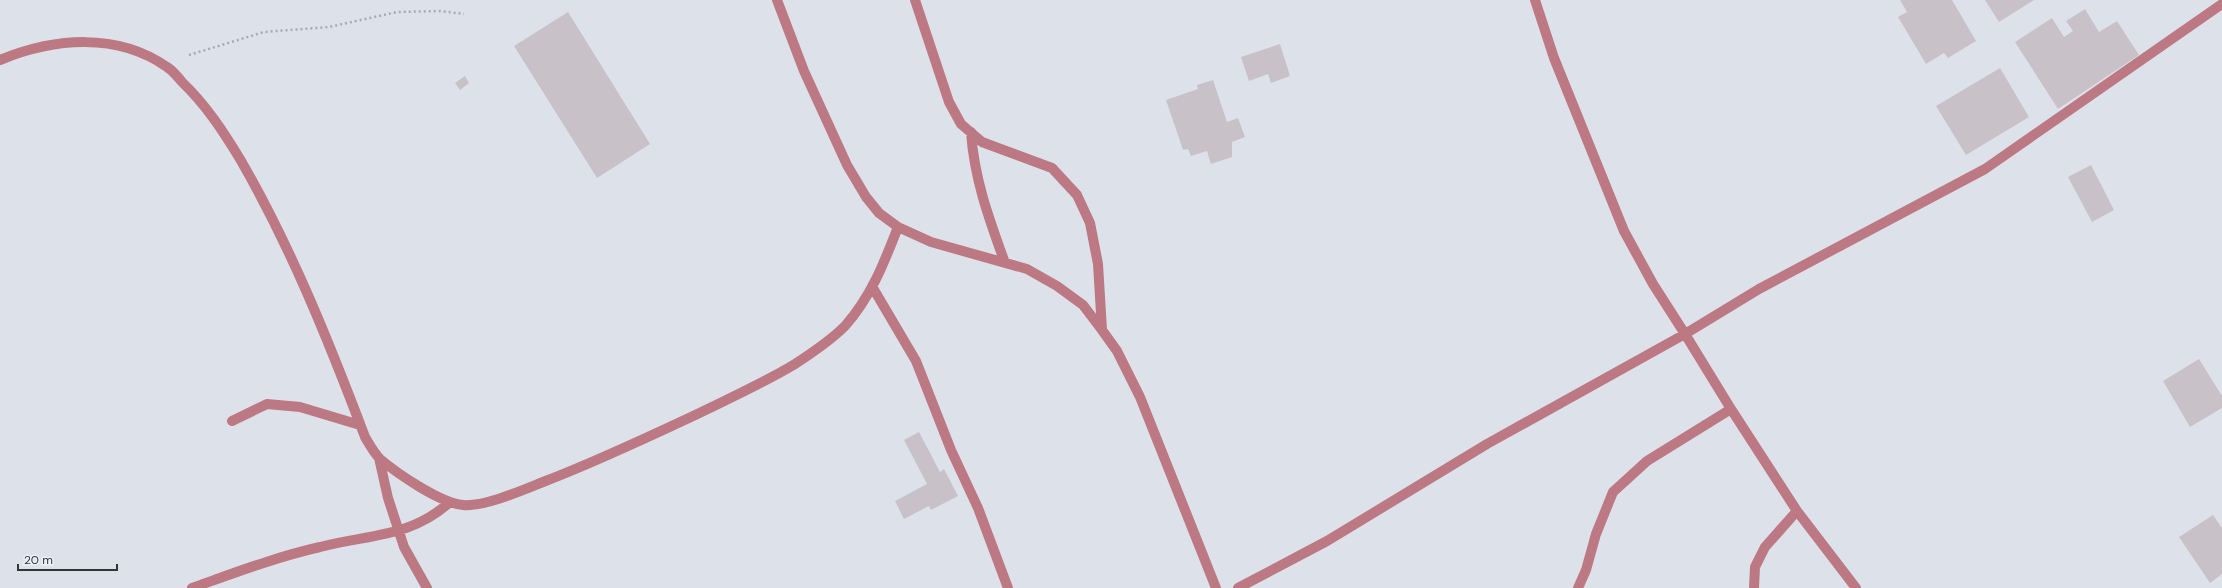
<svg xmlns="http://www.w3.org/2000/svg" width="2222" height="588" font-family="'DM Sans',sans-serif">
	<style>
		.building { fill: #c9c1c8 }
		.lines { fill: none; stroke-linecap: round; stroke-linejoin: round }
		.path { stroke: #a7abb1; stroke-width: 2.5; stroke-dasharray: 2 3; stroke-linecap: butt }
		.minor { stroke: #bc7983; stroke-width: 10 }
	</style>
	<rect width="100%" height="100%" fill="#dde2ea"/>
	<path class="building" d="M 1900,0 L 1952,0 L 1976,41 L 1948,58 L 1944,53 L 1926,64 L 1898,17 L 1907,12 Z
		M 1985,0 L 2034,0 L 1999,22 Z
		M 2085,9 L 2099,32 L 2117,21 L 2139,55 L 2058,109 L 2015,42 L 2052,18 L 2064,37 L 2073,31 L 2066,21 Z
		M 568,12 L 650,144 L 597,178 L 514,46 Z
		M 1280,44 L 1290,76 L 1271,83 L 1268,74 L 1249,81 L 1241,57 Z
		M 2000,68 L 2029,117 L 1966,155 L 1936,106 Z
		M 465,76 L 469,83 L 460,90 L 455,83 Z
		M 1213,80 L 1227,122 L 1238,118 L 1245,137 L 1232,142 L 1232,157 L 1211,164 L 1207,151 L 1191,156 L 1188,149 L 1183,150 L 1166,100 L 1198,89 L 1197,85 Z
		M 2091,165 L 2114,210 L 2092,222 L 2068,177 Z
		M 2199,359 L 2222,396 L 2222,408 L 2190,427 L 2163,381 Z
		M 919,432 L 940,472 L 944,469 L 958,496 L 931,510 L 929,506 L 904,519 L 895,501 L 927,484 L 904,440 Z
		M 2213,515 L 2222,528 L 2222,574 L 2210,583 L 2179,537 Z"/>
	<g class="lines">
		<path class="path" d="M 189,55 L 264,32 L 329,27 L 397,12 L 440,11 L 464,14"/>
		<path class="minor" d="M 777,0 L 804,71 L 847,165 L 866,197 L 879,213 L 898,227 L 931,242 L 1027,269 L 1057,286 L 1083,305 L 1102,330 L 1117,351 L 1140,397 L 1216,588
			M 915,0 L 949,102 L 961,124 L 982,142 L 1052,168 L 1077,195 L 1090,223 L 1098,264 L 1102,330
			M 1535,0 L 1554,58 L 1624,231 L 1653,284 L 1685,334 L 1731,409 L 1797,511 L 1856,588
			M 0,60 C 54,38 117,32 167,67 C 173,71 178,77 182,82 C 206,105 223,131 240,159 C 291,247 329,342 365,437 C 369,444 374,453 380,459 C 398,474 440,503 463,505 C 484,507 523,490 543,482 C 593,463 642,440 691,417 C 726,400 762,384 795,364 C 812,353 830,341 845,326 C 871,297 884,263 898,227
			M 971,132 C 974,178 989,219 1005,263
			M 873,288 L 916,361 L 951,450 L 978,508 L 1008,588
			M 232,421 L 267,404 L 300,407 L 360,425
			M 379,458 L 388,498 L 404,547 L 427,588
			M 192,588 C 234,573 276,557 320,547 C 369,534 410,538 450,502
			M 1238,588 L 1327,541 L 1487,444 L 1685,334 L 1759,289 L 1985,169 L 2222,4
			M 1578,588 L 1586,570 L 1596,534 L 1613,492 L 1647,461 L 1731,409
			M 1754,588 L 1755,567 L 1765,547 L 1797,511"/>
	</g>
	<path d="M18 564v6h99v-6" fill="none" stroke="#323437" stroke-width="2"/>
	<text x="24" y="564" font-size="12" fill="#323437" stroke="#eaf0f8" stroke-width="3" paint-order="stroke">20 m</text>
</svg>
